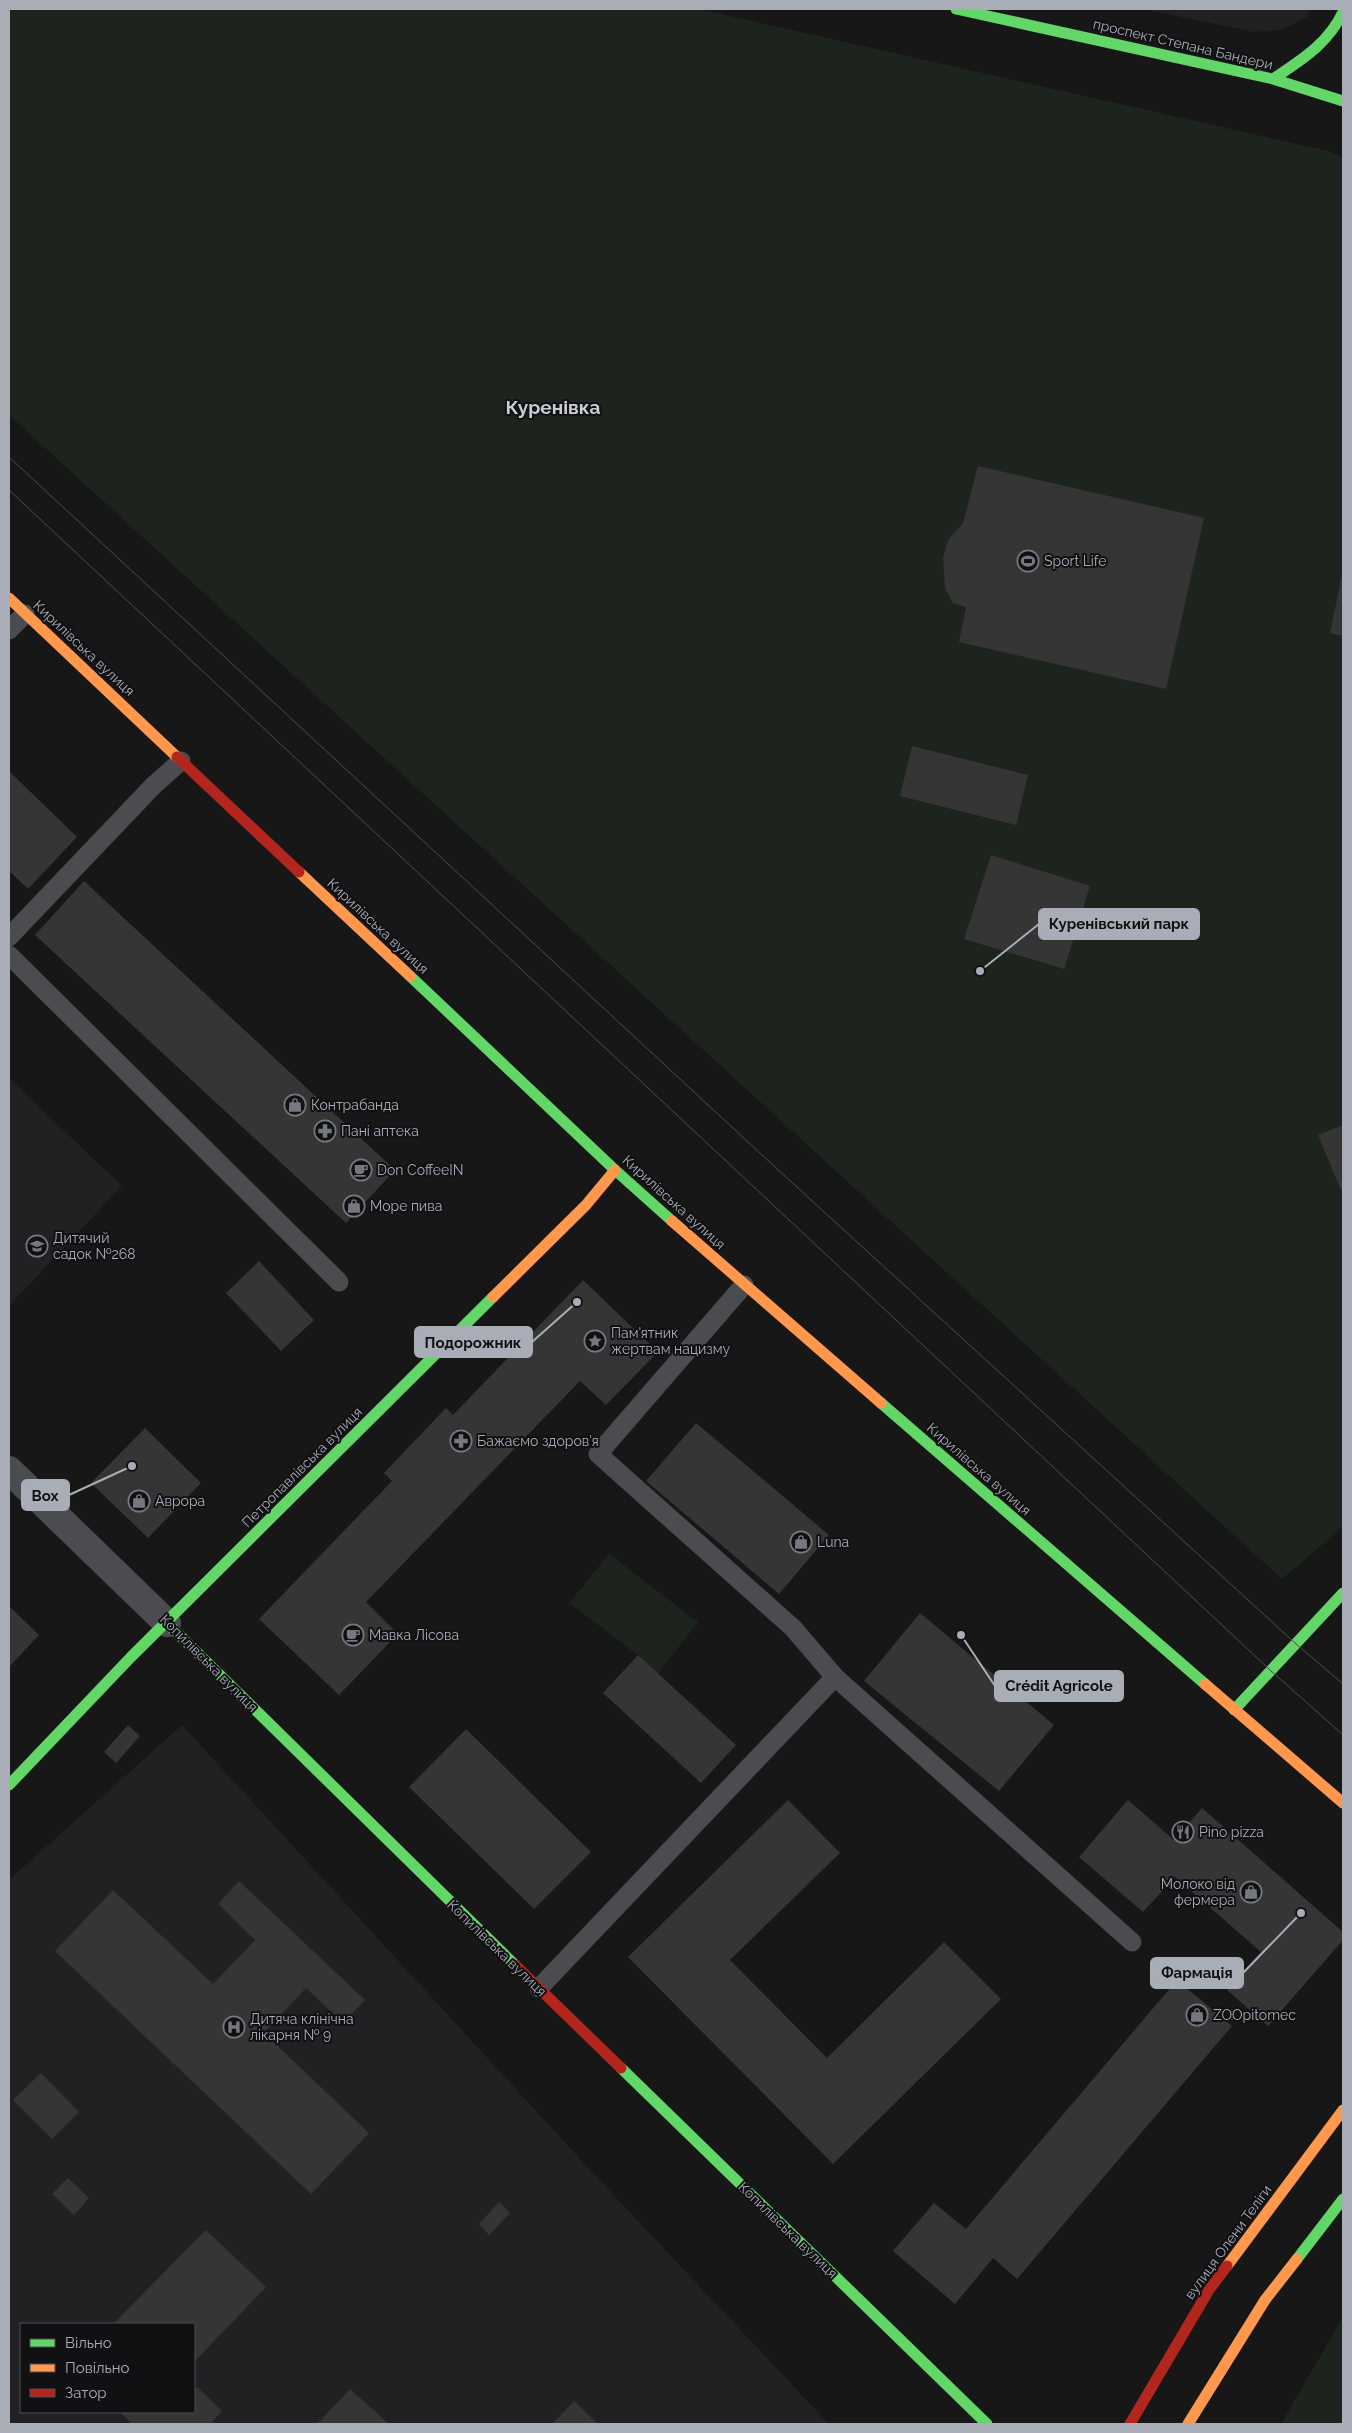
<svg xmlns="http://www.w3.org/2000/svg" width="1352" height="2433" font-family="Raleway,sans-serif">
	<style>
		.built { fill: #212123; fill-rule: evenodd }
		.green { fill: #1d241e }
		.building { fill: #353536 }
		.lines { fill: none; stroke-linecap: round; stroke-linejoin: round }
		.lane { stroke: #4b4c50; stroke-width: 19 }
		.street { stroke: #4b4c50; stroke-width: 28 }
		.fast { stroke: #63d668; stroke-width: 11 }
		.slow { stroke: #ff974d; stroke-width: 11 }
		.jam { stroke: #b3261e; stroke-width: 11 }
		.tram { stroke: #4b4c4f; stroke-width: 1 }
		.labels { text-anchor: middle; stroke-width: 4; stroke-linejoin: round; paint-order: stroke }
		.street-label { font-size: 14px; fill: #a8adb8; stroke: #111113 }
		.poi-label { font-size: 14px; fill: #a8adb8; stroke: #111113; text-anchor: start }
		.district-label { font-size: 19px; font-weight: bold; fill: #c9ccd4; stroke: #111113 }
		.leader { fill: none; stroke: #a8adb8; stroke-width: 2 }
		.callout-dot { fill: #a8adb8; stroke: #111113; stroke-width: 2 }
		.callout { fill: #a8adb8; stroke: #a8adb8; stroke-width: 2 }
		.callout-label { font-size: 15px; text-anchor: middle; font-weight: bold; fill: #111 }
	</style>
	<rect width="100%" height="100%" fill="#171717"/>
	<path class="built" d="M 1144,9 L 1310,9 L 1307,17 L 1281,30 L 1253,32 Z
		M 9,1078 L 122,1186 L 9,1306 Z
		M 182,1725 L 593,2173 L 829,2424 L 9,2424 L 9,1880 ZM 21,2324 L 194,2324 L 194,2412 L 21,2412 Z"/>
	<path class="green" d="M 9,9 L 699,9 L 1328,151 L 1343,157 L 1343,1527 L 1282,1579 L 9,415 Z
		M 609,1554 L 698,1622 L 658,1674 L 638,1655 L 569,1603 Z
		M 1343,2317 L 1343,2424 L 1281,2424 Z"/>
	<path class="building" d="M 978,466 L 1204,518 L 1166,689 L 959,642 L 966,607 L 953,603 L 945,588 L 943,558 L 948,540 L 963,523 Z
		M 1342,575 L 1343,576 L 1343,636 L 1330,633 Z
		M 912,746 L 1028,775 L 1016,825 L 900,796 Z
		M 9,771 L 77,837 L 28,889 L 9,871 Z
		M 991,855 L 1090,886 L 1064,969 L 964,939 Z
		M 84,881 L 395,1170 L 346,1223 L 35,935 Z
		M 1343,1125 L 1343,1189 L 1341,1190 L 1318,1135 Z
		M 259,1261 L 314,1320 L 281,1351 L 226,1293 Z
		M 583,1280 L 658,1352 L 606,1405 L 580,1381 L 366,1602 L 398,1634 L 339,1695 L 259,1619 L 392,1481 L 384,1473 L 446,1408 L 453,1415 Z
		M 696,1423 L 829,1535 L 779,1594 L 646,1481 Z
		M 145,1428 L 201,1483 L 148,1538 L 91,1483 Z
		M 9,1606 L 39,1635 L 9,1667 Z
		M 920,1613 L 1054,1725 L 999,1791 L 864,1681 Z
		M 638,1655 L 736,1745 L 701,1783 L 603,1693 Z
		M 128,1725 L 140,1736 L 116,1763 L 104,1752 Z
		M 466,1729 L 591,1852 L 534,1909 L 409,1787 Z
		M 788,1800 L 840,1853 L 730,1960 L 827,2058 L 944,1942 L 1001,1999 L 833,2164 L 628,1957 Z
		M 1128,1800 L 1174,1840 L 1202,1808 L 1343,1932 L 1343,1940 L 1268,2026 L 1227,1990 L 1261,1952 L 1175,1877 L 1143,1912 L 1079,1857 Z
		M 239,1881 L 365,2000 L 343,2023 L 306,1988 L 264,2033 L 369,2133 L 311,2194 L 55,1951 L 113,1890 L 213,1984 L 255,1940 L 218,1904 Z
		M 1177,1980 L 1232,2026 L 1017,2279 L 993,2258 L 955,2304 L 893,2251 L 934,2203 L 966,2229 Z
		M 41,2073 L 79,2112 L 52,2139 L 13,2100 Z
		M 68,2178 L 89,2198 L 74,2215 L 52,2194 Z
		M 499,2202 L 510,2213 L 489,2235 L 479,2224 Z
		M 206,2230 L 266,2287 L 194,2362 L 194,2324 L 113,2324 Z
		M 197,2387 L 222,2411 L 210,2424 L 132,2424 L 120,2412 L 194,2412 L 194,2390 Z
		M 350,2389 L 389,2424 L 317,2424 Z
		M 574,2401 L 598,2424 L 552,2424 Z"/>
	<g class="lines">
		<path class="lane" d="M 9,630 L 25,614
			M 9,937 L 153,786 L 181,761
			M 9,955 L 339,1282
			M 744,1285 L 598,1454 L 793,1628 L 835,1677 L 1132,1942
			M 539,1988 L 835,1677"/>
		<path class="street" d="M 9,1470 L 167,1623"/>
		<path class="fast" d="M 956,9 L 1273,79 L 1343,101
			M 1273,79 C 1301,60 1328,44 1343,12
			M 410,976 L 615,1170 L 672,1221
			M 881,1403 L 1205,1684
			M 167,1623 L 515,1965
			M 1234,1710 L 1343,1593
			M 9,1785 L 131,1657 L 493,1297
			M 621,2068 L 987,2424
			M 1297,2259 L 1343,2199"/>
		<path class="slow" d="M 9,598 L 177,757
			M 299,872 L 410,976
			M 672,1221 L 881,1403
			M 493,1297 L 586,1205 L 615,1170
			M 1205,1684 L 1343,1803
			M 1227,2266 L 1343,2110
			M 1188,2424 L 1265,2300 L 1297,2259"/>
		<path class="jam" d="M 177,757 L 299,872
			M 515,1965 L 621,2068
			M 1130,2424 L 1209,2290 L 1227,2266"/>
		<path class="tram" d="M 9,457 L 762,1155 L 1295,1643 L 1343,1684
			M 9,490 L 1270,1670 L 1343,1735"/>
	</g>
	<defs>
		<g id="stadium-ring" transform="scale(1.125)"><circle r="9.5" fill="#111113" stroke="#757880" stroke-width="1.5"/><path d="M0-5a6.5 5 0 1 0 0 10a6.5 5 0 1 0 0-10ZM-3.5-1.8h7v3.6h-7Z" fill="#757880"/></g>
		<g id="shop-ring" transform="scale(1.125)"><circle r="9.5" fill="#111113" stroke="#757880" stroke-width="1.5"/><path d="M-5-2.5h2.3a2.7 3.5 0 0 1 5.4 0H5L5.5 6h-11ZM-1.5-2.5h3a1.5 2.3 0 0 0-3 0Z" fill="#757880"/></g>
		<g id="pharmacy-ring" transform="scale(1.125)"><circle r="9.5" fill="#111113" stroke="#757880" stroke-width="1.5"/><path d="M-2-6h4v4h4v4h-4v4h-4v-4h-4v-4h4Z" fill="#757880"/></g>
		<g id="cafe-ring" transform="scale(1.125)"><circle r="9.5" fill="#111113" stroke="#757880" stroke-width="1.5"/><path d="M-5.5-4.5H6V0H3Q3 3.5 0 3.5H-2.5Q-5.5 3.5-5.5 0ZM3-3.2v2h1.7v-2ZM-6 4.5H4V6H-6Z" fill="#757880"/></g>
		<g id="school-ring" transform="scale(1.125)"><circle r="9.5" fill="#111113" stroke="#757880" stroke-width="1.5"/><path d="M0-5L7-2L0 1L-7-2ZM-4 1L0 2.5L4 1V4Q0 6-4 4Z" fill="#757880"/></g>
		<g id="sight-ring" transform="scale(1.125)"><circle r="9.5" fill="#111113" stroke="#757880" stroke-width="1.5"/><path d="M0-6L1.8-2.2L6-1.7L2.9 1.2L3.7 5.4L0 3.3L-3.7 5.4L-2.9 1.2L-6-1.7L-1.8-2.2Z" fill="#757880"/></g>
		<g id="restaurant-ring" transform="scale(1.125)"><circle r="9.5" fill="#111113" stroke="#757880" stroke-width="1.5"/><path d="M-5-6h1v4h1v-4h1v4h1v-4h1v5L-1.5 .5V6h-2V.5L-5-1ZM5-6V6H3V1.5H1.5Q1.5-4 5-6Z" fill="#757880"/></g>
		<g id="hospital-ring" transform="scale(1.125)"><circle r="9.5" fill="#111113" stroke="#757880" stroke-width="1.5"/><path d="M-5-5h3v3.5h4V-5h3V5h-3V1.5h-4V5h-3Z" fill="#757880"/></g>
	</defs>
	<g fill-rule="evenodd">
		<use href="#stadium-ring" x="1028" y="561"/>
		<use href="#shop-ring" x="295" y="1105"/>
		<use href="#pharmacy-ring" x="325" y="1131"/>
		<use href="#cafe-ring" x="361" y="1170"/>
		<use href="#shop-ring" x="354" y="1206"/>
		<use href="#school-ring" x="37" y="1246"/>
		<use href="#sight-ring" x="595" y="1341"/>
		<use href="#pharmacy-ring" x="461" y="1441"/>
		<use href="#shop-ring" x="139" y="1501"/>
		<use href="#shop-ring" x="801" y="1542"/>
		<use href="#cafe-ring" x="353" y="1635"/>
		<use href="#restaurant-ring" x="1183" y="1832"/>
		<use href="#shop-ring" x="1251" y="1892"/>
		<use href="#shop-ring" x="1197" y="2015"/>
		<use href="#hospital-ring" x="234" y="2027"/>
	</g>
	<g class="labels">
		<g class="street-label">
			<text transform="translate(1183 44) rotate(13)" y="5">проспект Степана Бандери</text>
			<text transform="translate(84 648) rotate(43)" y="5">Кирилівська вулиця</text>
			<text transform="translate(378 926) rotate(43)" y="5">Кирилівська вулиця</text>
			<text transform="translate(674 1202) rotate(42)" y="5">Кирилівська вулиця</text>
			<text transform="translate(302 1467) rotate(-45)" y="5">Петропавлівська вулиця</text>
			<text transform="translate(979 1469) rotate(41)" y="5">Кирилівська вулиця</text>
			<text transform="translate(209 1663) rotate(45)" y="5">Копилівська вулиця</text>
			<text transform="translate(497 1948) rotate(44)" y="5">Копилівська вулиця</text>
			<text transform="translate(788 2230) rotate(44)" y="5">Копилівська вулиця</text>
			<text transform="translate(1228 2242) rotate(-54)" y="5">вулиця Олени Теліги</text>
		</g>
		<g class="poi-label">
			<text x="1044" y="566">Sport Life</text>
			<text x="311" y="1110">Контрабанда</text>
			<text x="341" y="1136">Пані аптека</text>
			<text x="377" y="1175">Don CoffeeIN</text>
			<text x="370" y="1211">Море пива</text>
			<text x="53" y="1243">Дитячий<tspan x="53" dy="16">садок №268</tspan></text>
			<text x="611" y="1338">Пам'ятник<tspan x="611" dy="16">жертвам нацизму</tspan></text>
			<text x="477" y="1446">Бажаємо здоров'я</text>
			<text x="155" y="1506">Аврора</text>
			<text x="817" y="1547">Luna</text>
			<text x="369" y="1640">Мавка Лісова</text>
			<text x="1199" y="1837">Pino pizza</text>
			<text x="1235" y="1889" text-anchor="end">Молоко від<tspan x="1235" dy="16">фермера</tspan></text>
			<text x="1213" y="2020">ZOOpitomec</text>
			<text x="250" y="2024">Дитяча клінічна<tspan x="250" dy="16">лікарня № 9</tspan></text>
		</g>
		<g class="district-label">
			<text x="553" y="414">Куренівка</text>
		</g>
	</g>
	<path class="leader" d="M980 971L1039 924M577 1302L532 1342M132 1466L69 1495M961 1635L995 1686M1301 1913L1243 1973"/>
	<g class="callout-dot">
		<circle cx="980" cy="971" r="5"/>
		<circle cx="577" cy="1302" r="5"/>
		<circle cx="132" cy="1466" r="5"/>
		<circle cx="961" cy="1635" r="5"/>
		<circle cx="1301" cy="1913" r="5"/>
	</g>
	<g class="callout">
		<rect x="1039" y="909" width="160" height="30" rx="5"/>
		<rect x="415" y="1327" width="117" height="30" rx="5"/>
		<rect x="22" y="1480" width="47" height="30" rx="5"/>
		<rect x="995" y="1671" width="128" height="30" rx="5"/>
		<rect x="1151" y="1958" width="92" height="30" rx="5"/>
	</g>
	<g class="callout-label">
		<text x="1119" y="929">Куренівський парк</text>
		<text x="473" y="1348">Подорожник</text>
		<text x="45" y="1501">Box</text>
		<text x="1059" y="1691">Crédit Agricole</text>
		<text x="1197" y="1978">Фармація</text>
	</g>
	<rect width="1352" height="2433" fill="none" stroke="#a8adb8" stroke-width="20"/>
	<rect x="20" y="2323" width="175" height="90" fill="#111113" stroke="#4d4f55"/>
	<rect x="30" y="2339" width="25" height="8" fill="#63d668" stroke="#4d4f55"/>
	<text x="65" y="2348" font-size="15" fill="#a8adb8">Вільно</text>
	<rect x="30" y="2364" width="25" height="8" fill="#ff974d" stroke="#4d4f55"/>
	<text x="65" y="2373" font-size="15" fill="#a8adb8">Повільно</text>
	<rect x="30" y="2389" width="25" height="8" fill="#b3261e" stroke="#4d4f55"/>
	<text x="65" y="2398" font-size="15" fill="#a8adb8">Затор</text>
</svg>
